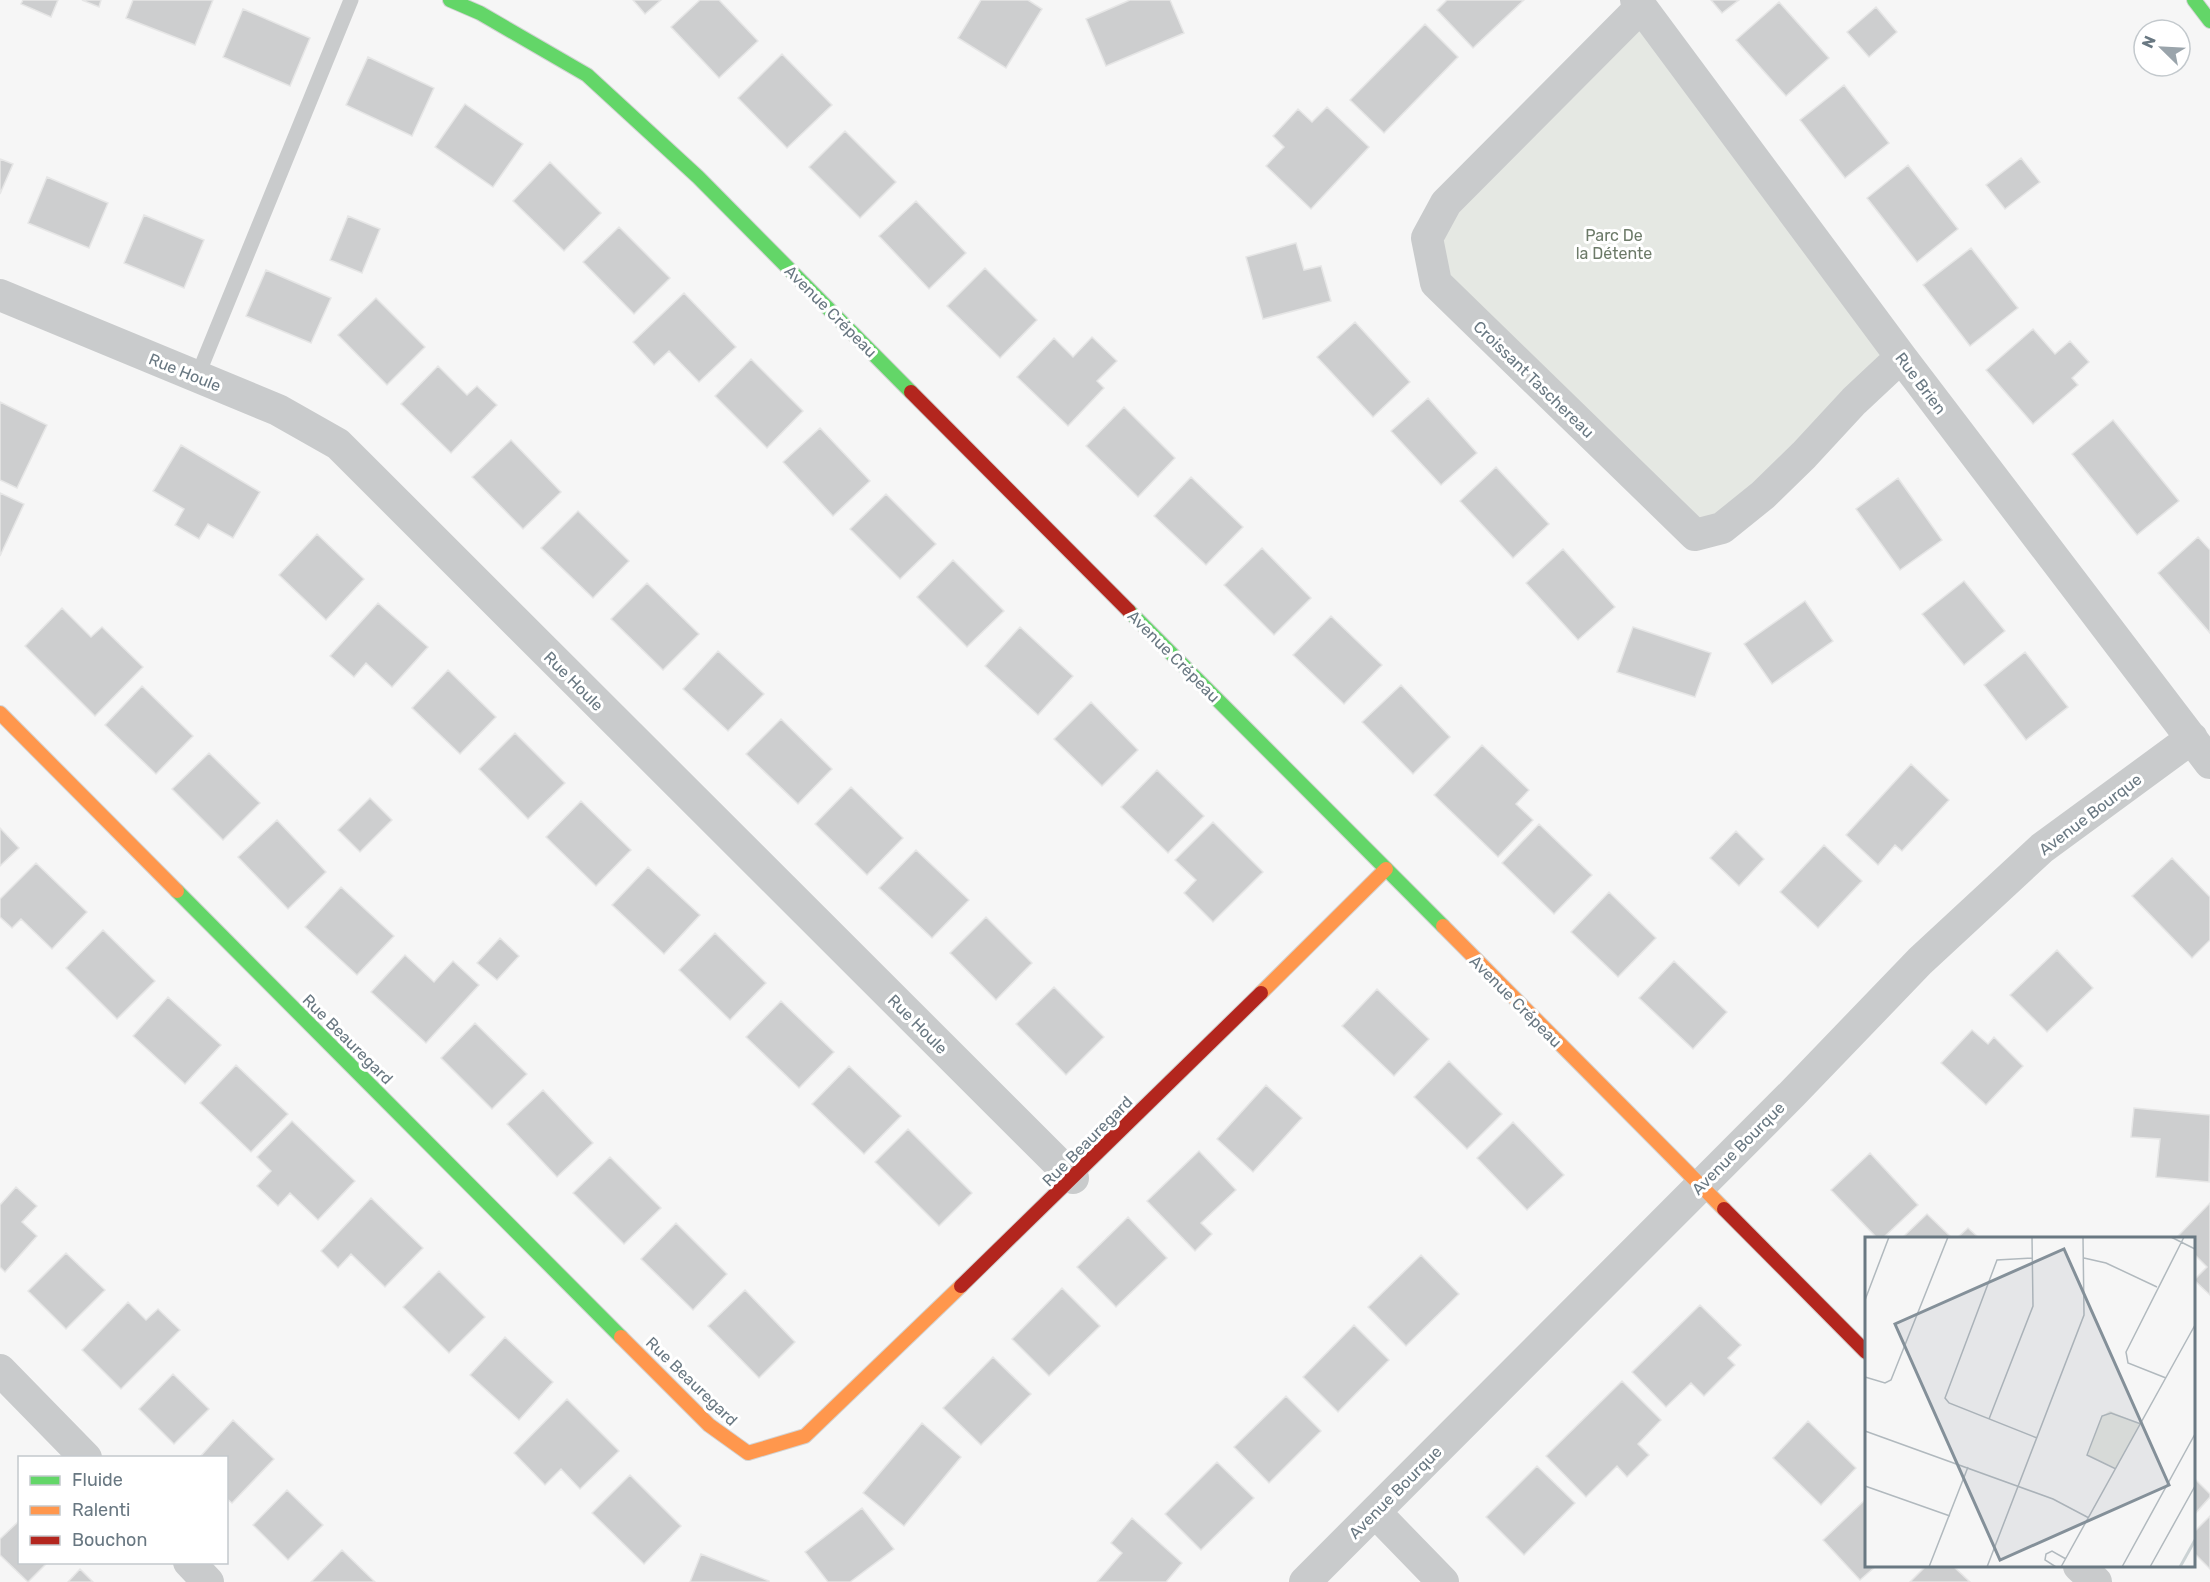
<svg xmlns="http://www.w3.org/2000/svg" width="2210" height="1582" font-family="Rubik,sans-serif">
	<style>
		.green { fill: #e5e8e3 }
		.building { fill: #cdcecf; stroke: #e6e6e6; stroke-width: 1.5 }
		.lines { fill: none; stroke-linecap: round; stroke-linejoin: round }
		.fast-casing { stroke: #d2d3d3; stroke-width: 16 }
		.slow-casing { stroke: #d2d3d3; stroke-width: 16 }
		.jam-casing { stroke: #d2d3d3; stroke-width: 16 }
		.lane { stroke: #c9cbcc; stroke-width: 15 }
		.street { stroke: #c9cbcc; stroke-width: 32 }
		.fast { stroke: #63d668; stroke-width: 14 }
		.slow { stroke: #ff974d; stroke-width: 14 }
		.jam { stroke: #b3261e; stroke-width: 14 }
		.labels { text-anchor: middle; stroke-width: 6; stroke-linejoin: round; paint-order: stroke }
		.park-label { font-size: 16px; fill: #6c7a68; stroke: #fff }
		.street-label { font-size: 16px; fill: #697882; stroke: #fff }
		.inset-river { fill: none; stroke: #cbd2d4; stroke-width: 3 }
		.inset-road { fill: none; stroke: #b1b9be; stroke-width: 1.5 }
		.view { fill: #849099; fill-opacity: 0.15; stroke: #849099; stroke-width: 3 }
		.inset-edge { fill: none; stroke: #697882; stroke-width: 3 }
	</style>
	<rect width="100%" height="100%" fill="#f6f6f6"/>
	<path class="green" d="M 1633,15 L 1895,357 L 1725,516 L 1698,531 L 1436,283 L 1428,208 Z"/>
	<path class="building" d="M 23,0 L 58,0 L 51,17 L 21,4 Z
		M 82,0 L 101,0 L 99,7 Z
		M 133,0 L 213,0 L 195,45 L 126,18 Z
		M 633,0 L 661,0 L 645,14 Z
		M 700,0 L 719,0 L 758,41 L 719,78 L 671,27 Z
		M 981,0 L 1028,0 L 1042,9 L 1006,68 L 958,38 Z
		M 1130,0 L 1170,0 L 1184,33 L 1106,66 L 1086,19 Z
		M 1447,0 L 1524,0 L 1473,48 L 1437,10 Z
		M 1711,0 L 1739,0 L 1722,13 Z
		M 1779,2 L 1829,58 L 1786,96 L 1736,40 Z
		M 1876,7 L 1897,32 L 1869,57 L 1847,32 Z
		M 243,9 L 310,38 L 290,86 L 223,57 Z
		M 1425,24 L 1458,57 L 1384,133 L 1350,100 Z
		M 782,54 L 832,105 L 787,148 L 738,98 Z
		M 368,57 L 434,88 L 412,136 L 346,105 Z
		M 1844,85 L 1889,143 L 1845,178 L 1800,120 Z
		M 465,104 L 523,144 L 493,187 L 435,147 Z
		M 1327,107 L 1369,147 L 1311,209 L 1266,166 L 1284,147 L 1273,136 L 1298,109 L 1312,122 Z
		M 845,131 L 896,182 L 860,218 L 809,167 Z
		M 2021,158 L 2040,182 L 2005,209 L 1986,185 Z
		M 0,159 L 13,164 L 0,194 Z
		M 550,162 L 601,213 L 564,251 L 513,201 Z
		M 1908,165 L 1958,229 L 1917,262 L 1867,198 Z
		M 47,177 L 108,203 L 89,248 L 28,223 Z
		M 916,201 L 966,253 L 929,289 L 879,236 Z
		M 144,215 L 204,240 L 184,288 L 124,263 Z
		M 348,216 L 380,229 L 362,273 L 330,260 Z
		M 619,227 L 670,278 L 634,314 L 583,262 Z
		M 1296,243 L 1304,270 L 1321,266 L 1331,301 L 1263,319 L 1246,257 Z
		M 1971,248 L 2018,308 L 1970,346 L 1923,285 Z
		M 985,268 L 1037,320 L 1000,358 L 947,306 Z
		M 266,270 L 331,298 L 311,343 L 246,316 Z
		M 684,293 L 736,347 L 699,382 L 669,351 L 654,365 L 633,342 Z
		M 376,298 L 425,347 L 387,385 L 338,335 Z
		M 1355,322 L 1410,382 L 1373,417 L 1317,357 Z
		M 2033,329 L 2055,354 L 2070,341 L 2089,362 L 2072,378 L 2078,385 L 2033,424 L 1986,370 Z
		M 1092,337 L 1117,361 L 1097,381 L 1104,388 L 1068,426 L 1017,377 L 1054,338 L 1073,357 Z
		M 751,359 L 803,411 L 767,448 L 715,396 Z
		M 438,366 L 467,395 L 477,386 L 497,405 L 451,453 L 401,404 Z
		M 1428,398 L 1477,453 L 1441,485 L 1391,431 Z
		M 0,402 L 47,425 L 17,488 L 0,480 Z
		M 1124,407 L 1175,458 L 1138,497 L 1086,446 Z
		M 2113,420 L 2179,501 L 2137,535 L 2072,454 Z
		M 820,428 L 870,481 L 833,516 L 783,462 Z
		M 511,440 L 561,492 L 523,529 L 472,477 Z
		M 181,445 L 260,492 L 233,538 L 208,524 L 199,539 L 175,525 L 184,509 L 153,491 Z
		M 1496,467 L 1549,524 L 1513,558 L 1460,501 Z
		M 1191,477 L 1243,527 L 1206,565 L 1154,516 Z
		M 1898,478 L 1942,540 L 1900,570 L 1856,509 Z
		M 0,493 L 24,504 L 0,556 Z
		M 886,494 L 936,544 L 900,579 L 850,529 Z
		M 578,511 L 629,561 L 593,598 L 541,548 Z
		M 317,534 L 364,579 L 326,620 L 279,575 Z
		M 2198,537 L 2210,550 L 2210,633 L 2158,573 Z
		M 1262,548 L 1311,598 L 1274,635 L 1224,585 Z
		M 1563,549 L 1615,607 L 1578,640 L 1526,583 Z
		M 953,560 L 1004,611 L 967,647 L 917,597 Z
		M 1964,581 L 2005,631 L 1964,665 L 1922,614 Z
		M 647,583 L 699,634 L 663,670 L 611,619 Z
		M 1805,601 L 1833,641 L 1772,684 L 1744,644 Z
		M 378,603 L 428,647 L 392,687 L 366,663 L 354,677 L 330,656 Z
		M 62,608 L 91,637 L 102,627 L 143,667 L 95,716 L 25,646 Z
		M 1331,616 L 1382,665 L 1344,704 L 1293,655 Z
		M 1020,627 L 1073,676 L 1038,715 L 985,666 Z
		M 1633,627 L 1711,653 L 1695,697 L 1617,672 Z
		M 718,651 L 764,694 L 728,731 L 683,689 Z
		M 2025,652 L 2068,707 L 2026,740 L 1984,685 Z
		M 448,670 L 496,717 L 460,754 L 412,708 Z
		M 1401,685 L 1450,737 L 1413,774 L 1362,722 Z
		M 142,686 L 193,736 L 156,774 L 105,725 Z
		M 1091,702 L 1138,750 L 1102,786 L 1054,739 Z
		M 781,719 L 832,769 L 798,804 L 746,754 Z
		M 515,733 L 565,783 L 528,819 L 479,769 Z
		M 1482,745 L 1529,790 L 1516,804 L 1533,820 L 1498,857 L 1434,795 Z
		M 209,753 L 260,803 L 223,840 L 172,789 Z
		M 1911,764 L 1949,800 L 1902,851 L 1895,845 L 1878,865 L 1846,835 Z
		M 1157,770 L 1204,816 L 1168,853 L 1121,807 Z
		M 851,787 L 903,838 L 867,875 L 815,824 Z
		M 370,798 L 392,820 L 360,852 L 338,830 Z
		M 581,801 L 631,850 L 596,886 L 546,837 Z
		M 277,820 L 326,872 L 288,909 L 238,857 Z
		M 1213,822 L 1263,872 L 1213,922 L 1184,893 L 1196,880 L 1175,860 Z
		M 1539,824 L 1592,875 L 1554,914 L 1502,863 Z
		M 0,828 L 19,848 L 0,866 Z
		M 1736,831 L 1764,859 L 1739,886 L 1710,858 Z
		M 1824,845 L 1862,881 L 1818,928 L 1780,892 Z
		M 916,850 L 969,900 L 932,938 L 879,888 Z
		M 2172,858 L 2210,897 L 2210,940 L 2192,958 L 2132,896 Z
		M 36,863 L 87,912 L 52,949 L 21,919 L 12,928 L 0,917 L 0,899 Z
		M 648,867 L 700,915 L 664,954 L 612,905 Z
		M 341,887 L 394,936 L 357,975 L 305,927 Z
		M 1609,892 L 1656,938 L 1618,977 L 1571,932 Z
		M 986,917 L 1032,963 L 996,1000 L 950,953 Z
		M 103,930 L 155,981 L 117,1019 L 66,968 Z
		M 715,933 L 766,983 L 730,1020 L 679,970 Z
		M 500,938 L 519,956 L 497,980 L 477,963 Z
		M 2057,950 L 2093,988 L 2047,1032 L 2010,995 Z
		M 405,955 L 434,982 L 453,961 L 479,985 L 426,1043 L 371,992 Z
		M 1674,961 L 1727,1012 L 1693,1049 L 1639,998 Z
		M 1054,987 L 1104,1037 L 1066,1075 L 1016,1024 Z
		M 1377,989 L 1429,1039 L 1394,1076 L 1342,1026 Z
		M 168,997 L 221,1045 L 185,1084 L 133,1036 Z
		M 781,1001 L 834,1052 L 799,1088 L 746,1037 Z
		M 475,1023 L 527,1074 L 492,1109 L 441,1058 Z
		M 1972,1030 L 1988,1044 L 1994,1037 L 2023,1066 L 1986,1105 L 1941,1063 Z
		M 1449,1061 L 1502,1114 L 1467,1149 L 1414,1097 Z
		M 236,1065 L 288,1114 L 251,1152 L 200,1103 Z
		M 849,1066 L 901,1116 L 864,1154 L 812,1104 Z
		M 1266,1085 L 1302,1118 L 1253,1172 L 1217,1139 Z
		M 543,1090 L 593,1143 L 557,1177 L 507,1124 Z
		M 2134,1108 L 2210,1115 L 2209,1182 L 2156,1177 L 2160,1139 L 2131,1137 Z
		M 292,1121 L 355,1181 L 318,1220 L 290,1193 L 278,1206 L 257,1186 L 271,1171 L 257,1157 Z
		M 1513,1122 L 1564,1175 L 1527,1210 L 1477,1158 Z
		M 908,1129 L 972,1193 L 939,1226 L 875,1162 Z
		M 1199,1151 L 1236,1190 L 1201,1223 L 1212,1234 L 1195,1251 L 1147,1201 Z
		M 1870,1153 L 1918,1205 L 1883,1238 L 1877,1238 L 1831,1190 Z
		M 610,1157 L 661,1208 L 624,1244 L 573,1193 Z
		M 16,1187 L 37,1206 L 22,1222 L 37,1236 L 5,1272 L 0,1267 L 0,1205 Z
		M 371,1198 L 423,1248 L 385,1287 L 351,1254 L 338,1268 L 321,1251 Z
		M 2210,1203 L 2210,1295 L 2194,1280 L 2207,1267 L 2194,1254 L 2194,1238 L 2177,1237 Z
		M 1927,1214 L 1952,1238 L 1902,1238 Z
		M 1128,1217 L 1167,1258 L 1116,1307 L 1077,1267 Z
		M 676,1223 L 727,1274 L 693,1310 L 641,1259 Z
		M 1968,1228 L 1979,1238 L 1957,1238 Z
		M 66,1253 L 105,1290 L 66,1329 L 28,1291 Z
		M 1421,1255 L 1459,1294 L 1406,1346 L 1368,1307 Z
		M 439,1271 L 485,1317 L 449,1353 L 403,1307 Z
		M 1062,1288 L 1100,1326 L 1049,1376 L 1012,1339 Z
		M 745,1290 L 795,1342 L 759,1378 L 708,1326 Z
		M 128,1302 L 146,1320 L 158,1309 L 180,1330 L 121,1389 L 82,1350 Z
		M 1700,1305 L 1741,1345 L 1728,1358 L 1735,1365 L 1704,1396 L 1691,1383 L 1666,1407 L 1632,1372 Z
		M 1354,1325 L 1389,1360 L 1338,1412 L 1303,1377 Z
		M 505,1337 L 553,1382 L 519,1420 L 470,1375 Z
		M 993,1357 L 1031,1394 L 981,1445 L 943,1408 Z
		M 173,1374 L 209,1409 L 174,1444 L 139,1409 Z
		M 1622,1381 L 1661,1420 L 1638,1444 L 1649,1455 L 1627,1477 L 1617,1466 L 1586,1497 L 1546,1456 Z
		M 1286,1396 L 1321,1431 L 1269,1483 L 1234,1447 Z
		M 567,1399 L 619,1451 L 580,1489 L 561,1469 L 545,1485 L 514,1453 Z
		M 233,1420 L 274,1459 L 232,1503 L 226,1498 L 226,1458 L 199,1458 Z
		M 1808,1421 L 1856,1468 L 1821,1505 L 1773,1458 Z
		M 922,1423 L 961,1457 L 904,1526 L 863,1493 Z
		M 1217,1462 L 1254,1498 L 1201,1550 L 1165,1514 Z
		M 1537,1466 L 1575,1503 L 1524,1555 L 1486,1517 Z
		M 630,1475 L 681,1526 L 644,1564 L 592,1513 Z
		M 2194,1478 L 2210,1494 L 2210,1497 L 2194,1515 Z
		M 287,1490 L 323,1525 L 288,1560 L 253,1525 Z
		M 1866,1499 L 1866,1566 L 1876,1566 L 1860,1580 L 1823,1540 Z
		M 862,1508 L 894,1549 L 850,1582 L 828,1582 L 805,1552 Z
		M 2210,1516 L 2210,1569 L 2194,1553 L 2194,1532 Z
		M 1132,1518 L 1182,1563 L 1166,1582 L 1097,1582 L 1122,1553 L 1111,1543 Z
		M 20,1520 L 20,1562 L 48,1562 L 28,1582 L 0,1555 L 0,1539 Z
		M 342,1550 L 375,1582 L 311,1582 Z
		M 701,1554 L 769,1581 L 769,1582 L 690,1582 Z
		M 1926,1566 L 1953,1566 L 1970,1582 L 1910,1582 Z
		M 80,1569 L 93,1582 L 68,1582 Z"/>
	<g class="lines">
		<g class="fast-casing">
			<path id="fast" d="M 450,0 L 480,13 L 587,75 L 698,177 L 911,392
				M 2194,0 L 2210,21
				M 1129,611 L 1443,926
				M 177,891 L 621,1337"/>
		</g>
		<g class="slow-casing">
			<path id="slow" d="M 0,713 L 177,891
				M 1443,926 L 1724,1209
				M 1261,993 L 1386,869
				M 621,1337 L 709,1425 L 748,1453 L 805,1436 L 961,1286"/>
		</g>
		<g class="jam-casing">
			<path id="jam" d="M 911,392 L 1129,611
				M 1724,1209 L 1866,1352
				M 961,1286 L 1261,993"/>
		</g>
		<path class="lane" d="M 197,377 L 351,0"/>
		<path class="street" d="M 1636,0 L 1901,357 L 2210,763
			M 1641,7 L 1446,203 L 1427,238 L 1436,283 L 1695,535 L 1722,528 L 1763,495 L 1804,455 L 1854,401 L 1901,357
			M 0,295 L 278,410 L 338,444 L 1073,1178
			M 0,1370 L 86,1458
			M 1375,1512 L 1443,1582
			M 189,1562 L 208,1582
			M 2079,1566 L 2096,1582
			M 1305,1582 L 1792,1094 L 1920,961 L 2042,848 L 2192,738"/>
		<use href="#fast" class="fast"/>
		<use href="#slow" class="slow"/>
		<use href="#jam" class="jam"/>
	</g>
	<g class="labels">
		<g class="park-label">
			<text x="1614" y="241">Parc De<tspan x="1614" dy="18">la Détente</tspan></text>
		</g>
		<g class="street-label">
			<text transform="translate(831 311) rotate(45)" y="6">Avenue Crépeau</text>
			<text transform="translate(185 372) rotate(22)" y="6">Rue Houle</text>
			<text transform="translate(1534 379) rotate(44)" y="6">Croissant Taschereau</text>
			<text transform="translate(1921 383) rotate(53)" y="6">Rue Brien</text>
			<text transform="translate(1174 656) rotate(45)" y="6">Avenue Crépeau</text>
			<text transform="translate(574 681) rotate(45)" y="6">Rue Houle</text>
			<text transform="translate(2090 814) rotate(-37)" y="6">Avenue Bourque</text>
			<text transform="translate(1516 1001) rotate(45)" y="6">Avenue Crépeau</text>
			<text transform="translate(918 1024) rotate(45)" y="6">Rue Houle</text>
			<text transform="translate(348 1039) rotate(45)" y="6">Rue Beauregard</text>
			<text transform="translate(1087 1141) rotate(-45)" y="6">Rue Beauregard</text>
			<text transform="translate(1738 1148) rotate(-45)" y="6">Avenue Bourque</text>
			<text transform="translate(692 1381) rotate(44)" y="6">Rue Beauregard</text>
			<text transform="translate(1395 1492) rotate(-45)" y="6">Avenue Bourque</text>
		</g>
	</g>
	<g transform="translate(1865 1237)">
		<rect width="330" height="330" fill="#f6f6f6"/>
		<path d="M 245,174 L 275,187 L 251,231 L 223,218 L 237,179 Z" fill="#e5e8e3"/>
		<path class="inset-river" d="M 315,330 L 330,303"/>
		<path class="inset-road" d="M 306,0 L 330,12M 167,21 L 132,23 L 80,161 L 84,166 L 172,201M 219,21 L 241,26 L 292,50M 0,63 L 24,0M 0,140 L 20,146 L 26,143 L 83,0M 301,141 L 263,126 L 261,115 L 319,0M 124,182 L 168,69 L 167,0M 0,194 L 188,262 L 224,281M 251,232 L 222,218 L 237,179 L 246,176 L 276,187M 0,249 L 85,279M 64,330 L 103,230M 122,330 L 219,78 L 218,0M 191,330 L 180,323 L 181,317 L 187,314 L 201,322M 196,330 L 330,88M 257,330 L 330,197M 285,330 L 330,249"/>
		<path class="view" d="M 199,12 L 304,248 L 135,323 L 30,87 Z"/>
		<rect width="330" height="330" class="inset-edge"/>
	</g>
	<rect x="18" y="1456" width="210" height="108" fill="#ffffff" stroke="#c3c9cd" stroke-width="1.5"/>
	<rect x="30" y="1476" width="30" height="9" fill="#63d668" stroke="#c3c9cd" stroke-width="1.5"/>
	<text x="72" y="1486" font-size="18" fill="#697882">Fluide</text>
	<rect x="30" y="1506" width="30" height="9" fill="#ff974d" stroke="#c3c9cd" stroke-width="1.5"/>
	<text x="72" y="1516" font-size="18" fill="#697882">Ralenti</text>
	<rect x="30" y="1536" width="30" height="9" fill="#b3261e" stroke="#c3c9cd" stroke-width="1.5"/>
	<text x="72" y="1546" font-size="18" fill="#697882">Bouchon</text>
	<g transform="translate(2162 48) rotate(294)"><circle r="28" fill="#ffffff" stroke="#c3c9cd" stroke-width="1.5"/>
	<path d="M0-4.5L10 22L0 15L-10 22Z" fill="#9aa4ab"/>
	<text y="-9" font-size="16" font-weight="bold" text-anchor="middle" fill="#697882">N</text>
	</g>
</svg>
